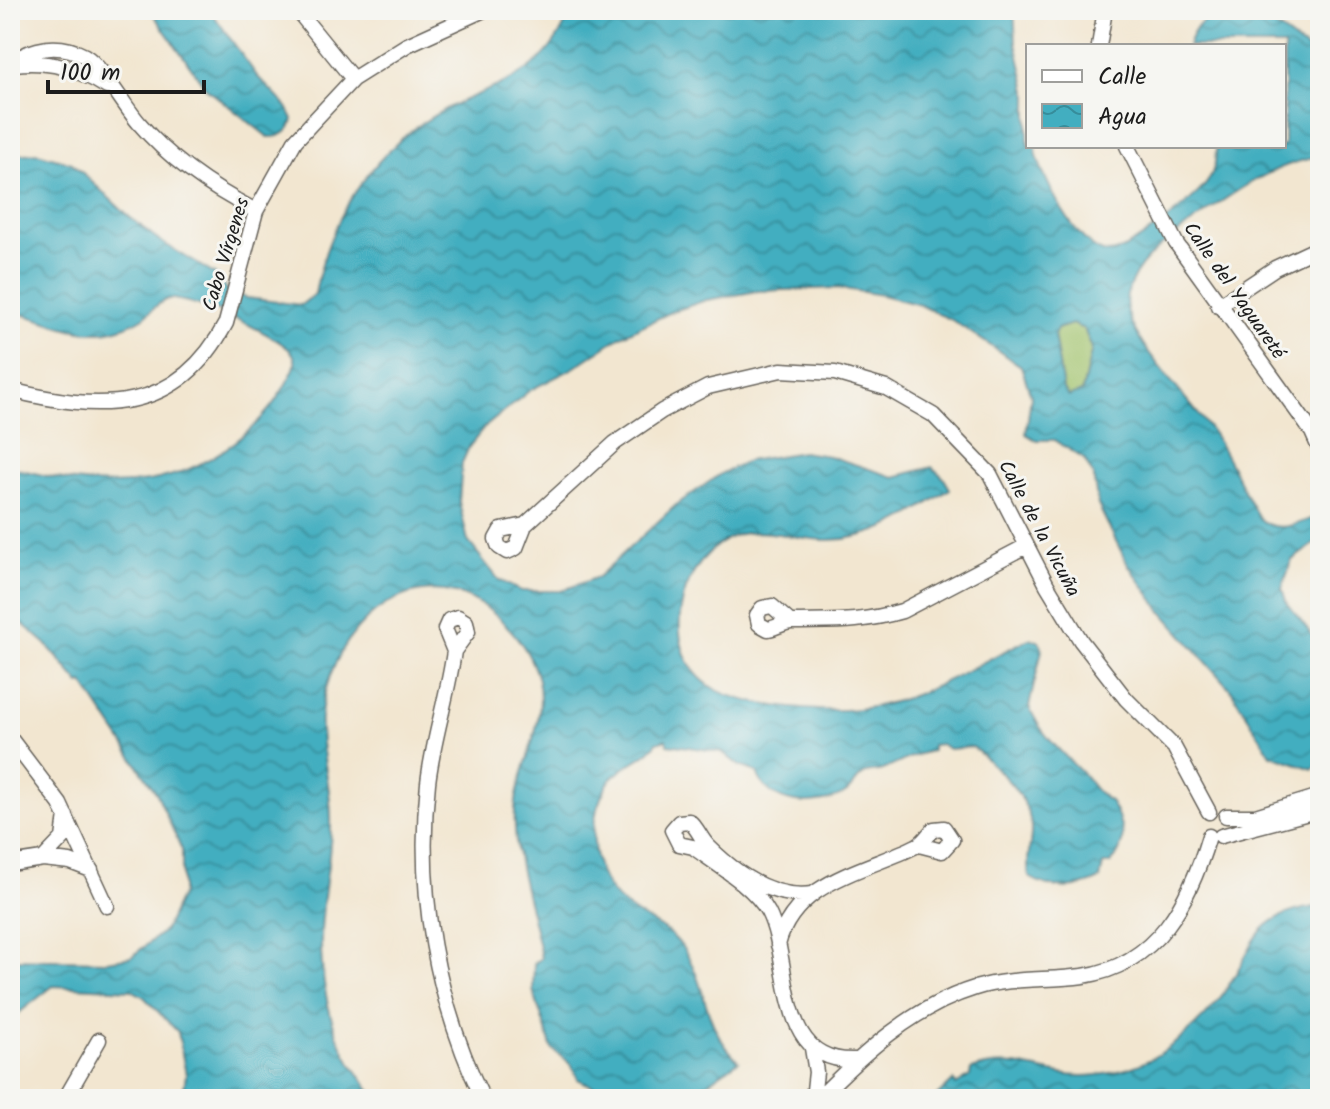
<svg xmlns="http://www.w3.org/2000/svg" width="1330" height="1109" font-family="Kalam,sans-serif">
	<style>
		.green { fill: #a0c26b; stroke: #5e6f44; stroke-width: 2 }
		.water { fill: url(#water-waves); stroke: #2f656e; stroke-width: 2; fill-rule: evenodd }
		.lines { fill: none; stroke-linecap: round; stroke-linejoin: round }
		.minor-casing { stroke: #67635b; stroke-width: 17 }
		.minor { stroke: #fff; stroke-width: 14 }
		.labels { text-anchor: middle; stroke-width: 6; stroke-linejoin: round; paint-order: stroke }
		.street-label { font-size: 20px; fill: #1c1c1c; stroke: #f6f6f2 }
	</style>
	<defs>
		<pattern id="water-waves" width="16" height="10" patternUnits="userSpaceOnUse" patternTransform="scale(2)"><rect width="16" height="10" fill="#42aec0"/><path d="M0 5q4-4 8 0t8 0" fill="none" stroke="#368d9b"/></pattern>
	</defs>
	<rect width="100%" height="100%" fill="#f6f6f2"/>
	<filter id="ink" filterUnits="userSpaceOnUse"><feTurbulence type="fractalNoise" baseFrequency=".0125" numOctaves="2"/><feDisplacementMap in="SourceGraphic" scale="16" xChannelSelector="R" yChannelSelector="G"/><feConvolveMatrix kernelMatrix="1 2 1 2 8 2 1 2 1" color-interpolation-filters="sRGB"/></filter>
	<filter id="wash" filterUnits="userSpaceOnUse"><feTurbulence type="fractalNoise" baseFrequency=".006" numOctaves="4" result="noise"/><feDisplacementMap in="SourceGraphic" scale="32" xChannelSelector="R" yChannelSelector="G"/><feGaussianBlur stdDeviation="1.8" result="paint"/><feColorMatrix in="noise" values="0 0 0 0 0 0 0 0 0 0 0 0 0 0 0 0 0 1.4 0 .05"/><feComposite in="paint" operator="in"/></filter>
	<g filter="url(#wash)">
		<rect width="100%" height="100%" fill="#f2e6d0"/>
		<path class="green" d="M 1072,324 L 1084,329 L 1092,348 L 1082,392 L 1074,397 L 1065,394 L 1063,389 L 1054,335 L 1057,329 Z"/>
		<path class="water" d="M 150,10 L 210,10 L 257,76 L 287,107 L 293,119 C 291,132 280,138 268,137 L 206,88 Z
			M 571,10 L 1014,10 L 1016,43 L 1028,95 L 1028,146 L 1035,146 C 1038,172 1079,253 1109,253 C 1127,253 1198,198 1208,181 C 1215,170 1216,160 1216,146 L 1284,146 L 1284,46 L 1188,46 C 1192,31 1200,20 1215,15 C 1258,1 1286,38 1320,58 L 1320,157 C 1274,163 1232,193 1196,220 C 1170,239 1135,260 1127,295 C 1118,332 1192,401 1212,432 C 1230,459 1242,490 1259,518 C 1278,536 1298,522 1320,516 L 1320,540 L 1292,560 L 1282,588 L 1286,601 L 1320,645 L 1320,762 L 1313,769 L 1271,755 L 1231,690 L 1163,613 L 1127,563 L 1098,505 L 1093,475 L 1084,459 L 1054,440 L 1036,440 L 1026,434 L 1031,396 L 1021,366 L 952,320 L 920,305 L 882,295 L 838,288 L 758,291 L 706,300 L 671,312 L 621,336 L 572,369 L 530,390 L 485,427 L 469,447 L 462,463 L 459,502 L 468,541 L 499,580 L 521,591 L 561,591 L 598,577 L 676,505 L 722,473 L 747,461 L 802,452 L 829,456 L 894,477 L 932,467 L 943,477 L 950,489 C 911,515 877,539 829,540 C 799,541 755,523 727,539 C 677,566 658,654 713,688 C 743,706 809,711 844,710 C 913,708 969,667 1029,639 L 1039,641 L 1042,650 L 1029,706 C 1041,736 1062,752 1084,775 C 1093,786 1097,794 1110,801 C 1123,824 1130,843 1110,864 L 1103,864 L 1100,879 C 1075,891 1053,891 1029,877 C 1025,859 1032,845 1031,828 C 1030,795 995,767 973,747 L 948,749 L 941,744 L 932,745 L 932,751 C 914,753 901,763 885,769 C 879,772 873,771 866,773 C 857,776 853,789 844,794 C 816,809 768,807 757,772 L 740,766 L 722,752 L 668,744 L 666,739 L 657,742 C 648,759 619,765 607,785 C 586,822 589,875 623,904 C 642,921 667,925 682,947 C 709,986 701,1026 739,1061 L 692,1093 L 667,1099 L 630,1099 L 596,1088 L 578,1079 L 571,1064 L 552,1049 L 533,990 L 534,964 L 541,958 C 533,911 512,859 515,810 C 518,767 548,724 538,680 C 532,656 518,636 501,620 C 442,563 368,594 336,662 C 306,726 329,754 331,816 C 332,847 326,875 323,906 C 317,959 324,1023 355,1069 C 362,1079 370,1088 376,1099 L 182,1099 L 186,1075 L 178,1032 L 144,997 L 132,990 L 53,986 L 10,1020 L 10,959 L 107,961 L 131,957 L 165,930 L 182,893 L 182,850 L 157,794 L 83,683 L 80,684 L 46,644 L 10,613 L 10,467 C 56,479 100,489 148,481 C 203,472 261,432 287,382 C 292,373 299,364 293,354 C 285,341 236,318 220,312 C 212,309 175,297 168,299 C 159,301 152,311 144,317 C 130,326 109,333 92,332 C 65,331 37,317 10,311 L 10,155 L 38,153 L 72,163 L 127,215 L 160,241 L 219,277 L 228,291 L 247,298 L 301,305 L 315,294 C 328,218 376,145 446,109 C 502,81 546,77 571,10 ZM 1072,324 L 1084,329 L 1092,348 L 1082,392 L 1069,396 L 1063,389 L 1054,335 L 1057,329 Z
			M 1320,906 L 1320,1099 L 934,1099 L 953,1081 L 956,1085 L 970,1076 L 971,1070 C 1002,1058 1030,1068 1061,1074 C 1093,1080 1133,1071 1161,1053 C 1183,1038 1207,1017 1223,994 C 1258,945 1248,916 1320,906 Z"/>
	</g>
	<g filter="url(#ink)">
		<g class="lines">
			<g class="minor-casing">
				<path id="minor" d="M 297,10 L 353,79
					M 1099,46 L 1105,10
					M 10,63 C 33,47 59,42 85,56 C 102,66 124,106 139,123 C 171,161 211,188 256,211
					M 14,64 C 49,60 77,68 107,87
					M 1127,146 L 1176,243 L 1312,432 L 1320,450
					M 1218,306 L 1275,268 L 1320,247
					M 10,390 C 99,412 177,416 226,323 L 256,211 L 295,141 L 353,79 L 407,45 L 484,10
					M 525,525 L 516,548 L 507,552 L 499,547 L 496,539 L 501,530 L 525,525 L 615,443 L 662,411 L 708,387 L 781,370 L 835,373 L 886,388 L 933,415 L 990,474 L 1047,585 L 1081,641 L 1126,699 L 1174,747 L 1209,812
					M 458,617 L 466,622 L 468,632 L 454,651 L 445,629 L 449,620 Z
					M 790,622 L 772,606 L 762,608 L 757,615 L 759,624 L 768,629 C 776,628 784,622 792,622 C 833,621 861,623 902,611 L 1026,546
					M 454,651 C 448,696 433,739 428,783 C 416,891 436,1001 483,1099
					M 10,738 L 60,804 L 107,906
					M 66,816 L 63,838 L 43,859 L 70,862 L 91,870
					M 1226,816 L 1255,816 L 1320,796
					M 1221,836 L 1320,810
					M 10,864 L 43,859
					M 813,894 C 772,900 736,874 708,846 C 700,838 698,828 689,821 L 679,822 L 672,830 L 679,844 L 693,847 C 716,864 754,886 768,912 C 793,961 774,1064 856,1060
					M 778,945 C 794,881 866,871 916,846 C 924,843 928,834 934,829 L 944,828 L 952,840 L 942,851 L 919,845
					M 812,1048 L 816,1072 L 813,1099
					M 65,1099 L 99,1040
					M 818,1099 C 862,1054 913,1007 975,988 C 1012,977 1046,981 1083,976 C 1158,965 1190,900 1209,836"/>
			</g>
			<use href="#minor" class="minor"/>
		</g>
	</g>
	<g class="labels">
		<g class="street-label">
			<text transform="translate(225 254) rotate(-73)" y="7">Cabo Vírgenes</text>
			<text transform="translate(1235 290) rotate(55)" y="7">Calle del Yaguareté</text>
			<text transform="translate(1040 528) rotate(62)" y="7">Calle de la Vicuña</text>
		</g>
	</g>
	<rect width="1330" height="1109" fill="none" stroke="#f6f6f2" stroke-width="40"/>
	<rect x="1026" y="44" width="260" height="104" fill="#f6f6f2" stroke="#9f9f9c" stroke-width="2"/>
	<rect x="1042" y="70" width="40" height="12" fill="#ffffff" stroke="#9f9f9c" stroke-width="2"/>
	<text x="1098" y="84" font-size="24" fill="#1c1c1c">Calle</text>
	<rect x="1042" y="104" width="40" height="24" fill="url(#water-waves)" stroke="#9f9f9c" stroke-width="2"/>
	<text x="1098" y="124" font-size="24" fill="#1c1c1c">Agua</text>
	<path d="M48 80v12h156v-12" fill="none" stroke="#1c1c1c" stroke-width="4"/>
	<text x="60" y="80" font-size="24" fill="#1c1c1c" stroke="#f6f6f2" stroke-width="6" paint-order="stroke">100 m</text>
</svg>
